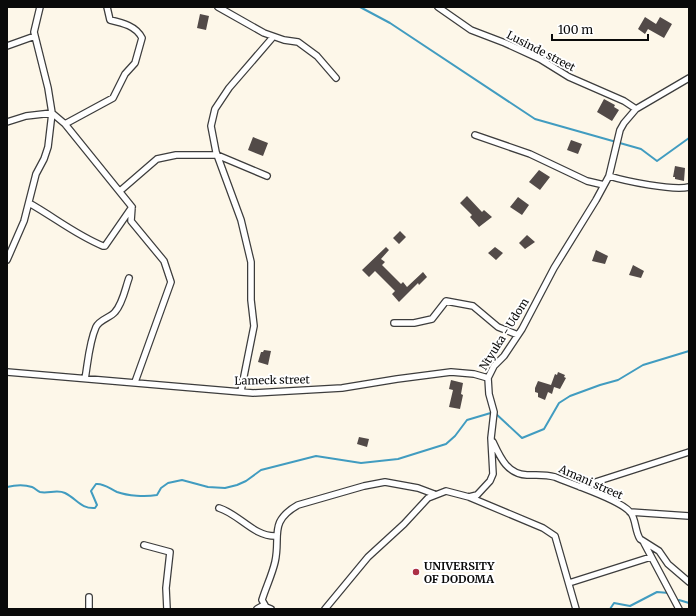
<svg xmlns="http://www.w3.org/2000/svg" width="696" height="616" font-family="Merriweather,serif">
	<style>
		.lines { fill: none; stroke-linecap: round; stroke-linejoin: round }
		.stream { stroke: #419cc0; stroke-width: 2 }
		.building { fill: #524a48 }
		.street-casing { stroke: #3d3d3d; stroke-width: 8 }
		.street { stroke: #fff; stroke-width: 5.5 }
		.poi-dot { fill: #ac3045; stroke: #fff; stroke-width: 1.5 }
		.labels { text-anchor: middle; stroke-width: 4; stroke-linejoin: round; paint-order: stroke }
		.street-label { font-size: 11px; fill: #0a0a0a; stroke: #fff }
		.poi-label { font-size: 11px; font-weight: bold; fill: #0a0a0a; stroke: #fff; text-anchor: start }
	</style>
	<rect width="100%" height="100%" fill="#fdf7e9"/>
	<g class="lines">
		<path class="stream" d="M 360,7 L 390,23 L 535,119 L 641,149 L 657,161 L 689,138
			M 7,487 C 15,485 23,484 32,487 C 35,488 37,491 40,492 C 48,494 57,489 65,493 C 77,499 81,509 95,508 L 97,505 L 91,491 L 96,484 C 104,483 110,489 117,492 C 128,496 145,497 157,495 L 161,488 L 168,483 L 182,480 L 208,487 L 225,488 L 237,485 L 246,481 L 261,470 L 316,456 L 361,463 L 398,459 L 446,444 L 455,436 L 467,420 L 494,412 L 522,438 L 544,429 L 559,403 L 570,396 L 600,385 L 618,380 L 643,365 L 689,351
			M 679,600 L 689,603
			M 610,609 L 614,603 L 630,606 L 657,592 L 669,593"/>
	</g>
	<path class="building" d="M 200,14 L 209,16 L 206,30 L 197,28 Z
		M 645,17 L 656,24 L 660,17 L 672,24 L 664,38 L 648,29 L 645,34 L 638,29 Z
		M 604,99 L 615,105 L 614,107 L 619,110 L 612,121 L 597,112 Z
		M 253,137 L 268,143 L 263,156 L 248,150 Z
		M 571,140 L 582,144 L 578,154 L 567,150 Z
		M 675,166 L 685,168 L 684,181 L 675,179 L 675,177 L 673,177 Z
		M 539,170 L 550,177 L 540,190 L 529,182 Z
		M 467,196 L 482,212 L 484,210 L 492,217 L 479,227 L 470,217 L 472,215 L 460,203 Z
		M 518,197 L 529,205 L 522,215 L 510,207 Z
		M 400,231 L 406,237 L 399,244 L 393,238 Z
		M 527,235 L 535,242 L 525,249 L 519,243 Z
		M 386,247 L 389,250 L 381,259 L 385,262 L 382,265 L 401,284 L 403,282 L 407,287 L 423,272 L 427,277 L 419,285 L 418,283 L 399,302 L 392,294 L 395,291 L 375,271 L 369,277 L 362,270 Z
		M 495,247 L 503,253 L 496,260 L 488,253 Z
		M 596,250 L 608,256 L 605,264 L 592,261 Z
		M 633,265 L 644,271 L 641,278 L 629,275 Z
		M 264,350 L 271,351 L 268,365 L 258,362 L 261,352 L 263,352 Z
		M 558,372 L 565,375 L 564,377 L 566,378 L 560,389 L 554,387 L 552,394 L 548,392 L 545,400 L 538,397 L 538,393 L 535,392 L 535,388 L 538,381 L 551,385 L 555,374 L 557,375 Z
		M 451,380 L 463,383 L 461,394 L 463,395 L 460,409 L 449,407 L 453,390 L 449,389 Z
		M 359,437 L 369,439 L 367,447 L 357,444 Z"/>
	<g class="lines">
		<g class="street-casing">
			<path id="street" d="M 218,7 L 264,33 L 284,40 L 298,42 L 317,56 L 336,78
				M 438,7 L 471,30 L 505,43 L 540,59 L 569,77 L 624,101 L 636,109
				M 7,46 L 35,36
				M 7,122 L 26,116 L 52,113 L 65,124 L 132,207 L 131,221 L 164,261 L 171,282 L 135,382
				M 65,124 L 113,98 L 125,74 L 135,63 L 142,38 C 136,26 123,23 110,20 L 107,7
				M 475,135 L 530,154 L 587,181 L 604,185
				M 609,176 C 625,181 673,191 689,187
				M 120,191 L 157,159 L 176,155 L 217,155 L 267,176
				M 29,203 C 54,217 76,235 103,246 L 105,246 L 132,207
				M 7,260 L 24,221 L 36,174 L 44,159 L 48,147 L 52,113 L 48,88 L 34,32 L 40,7
				M 394,323 L 414,323 L 432,319 L 446,301 L 473,306 L 498,327 L 518,335
				M 7,372 L 253,393 L 342,388 L 397,379 L 451,372 L 474,374 L 488,378
				M 85,379 C 88,362 89,343 96,327 C 100,319 110,318 115,312 C 123,303 125,289 129,278
				M 241,391 L 254,326 L 251,300 L 251,262 L 241,220 L 216,152 L 211,126 L 215,109 L 229,88 L 273,37
				M 493,442 C 500,457 507,474 527,475 C 537,475 545,474 555,477 C 571,484 621,500 631,513 C 636,520 635,531 640,539 L 659,551 L 668,564 L 689,582
				M 580,487 L 689,452
				M 469,497 L 543,528 L 555,536 L 576,609
				M 219,508 C 239,514 254,537 276,536
				M 630,512 L 689,516
				M 644,543 L 679,609
				M 144,545 L 170,552 L 166,588 L 167,609
				M 569,583 L 651,557
				M 89,597 L 89,609
				M 257,609 L 264,605
				M 271,609 L 266,607 L 262,600 C 266,587 272,575 275,562 C 281,536 268,522 298,505 L 364,486 L 385,482 L 418,488 L 434,494
				M 325,609 L 368,557 L 404,524 L 428,498 L 446,491 L 469,497 L 477,495 L 490,481 L 493,474 L 491,438 L 494,412 L 489,394 L 488,378 L 494,366 L 504,356 L 522,329 L 554,268 L 596,200 L 609,176 L 620,130 L 624,123 L 636,109 L 689,78"/>
		</g>
		<use href="#street" class="street"/>
	</g>
	<circle class="poi-dot" cx="416" cy="572" r="4"/>
	<g class="labels">
		<g class="street-label">
			<text transform="translate(541 51) rotate(27)" y="4">Lusinde street</text>
			<text transform="translate(504 334) rotate(-58)" y="4">Ntyuka - Udom</text>
			<text transform="translate(272 380) rotate(-1)" y="4">Lameck street</text>
			<text transform="translate(591 482) rotate(24)" y="4">Amani street</text>
		</g>
		<g class="poi-label">
			<text x="424" y="570">UNIVERSITY<tspan x="424" dy="13">OF DODOMA</tspan></text>
		</g>
	</g>
	<rect width="696" height="616" fill="none" stroke="#0a0a0a" stroke-width="16"/>
	<path d="M552 34v6h96v-6" fill="none" stroke="#0a0a0a" stroke-width="2"/>
	<text x="558" y="34" font-size="12" fill="#0a0a0a" stroke="#ffffff" stroke-width="3" paint-order="stroke">100 m</text>
</svg>
